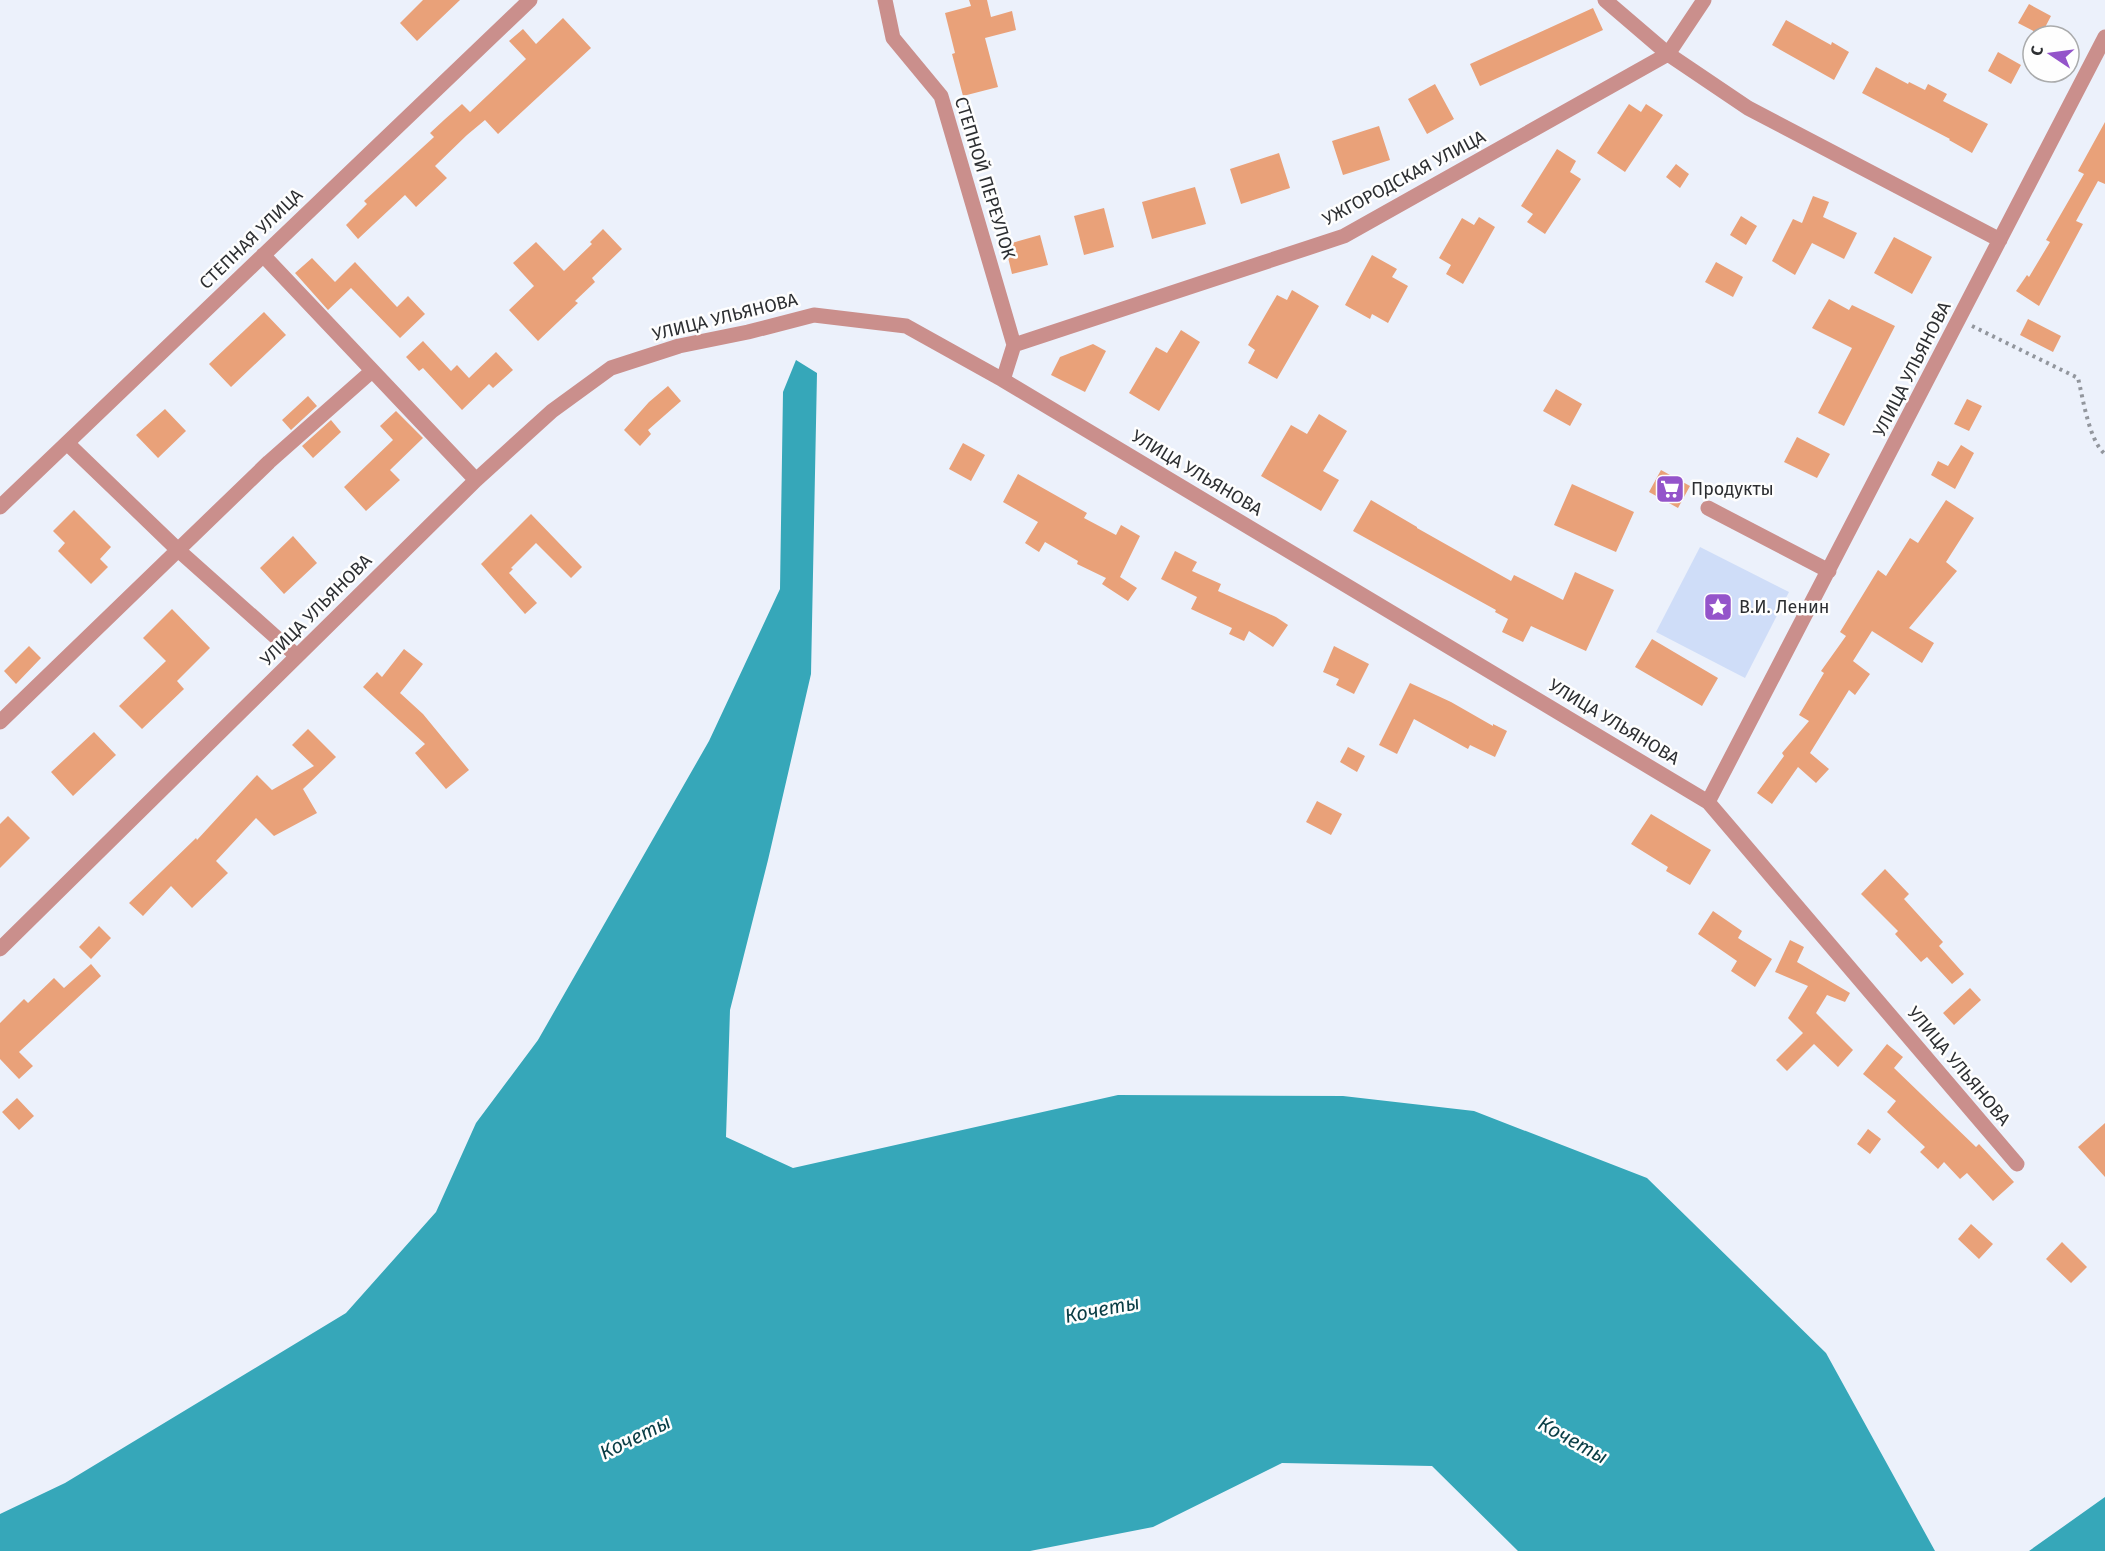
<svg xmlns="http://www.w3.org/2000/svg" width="2105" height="1551" font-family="'Fira Sans',sans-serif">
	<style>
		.green { fill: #cfddf8 }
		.water { fill: #36a7b9 }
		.building { fill: #e9a179 }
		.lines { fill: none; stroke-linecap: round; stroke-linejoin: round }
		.path { stroke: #92969d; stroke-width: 4; stroke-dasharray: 3 4.5; stroke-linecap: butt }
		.minor { stroke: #ca8f8c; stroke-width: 15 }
		.labels { text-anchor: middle; stroke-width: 5; stroke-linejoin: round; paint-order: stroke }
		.street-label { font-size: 18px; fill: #2d2f32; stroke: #fefefe }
		.poi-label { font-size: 18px; fill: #2d2f32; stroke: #fefefe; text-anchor: start }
		.water-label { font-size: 20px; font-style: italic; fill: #093d45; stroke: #fefefe }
	</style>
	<rect width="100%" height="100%" fill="#ecf1fb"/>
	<path class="green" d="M 1700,547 L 1789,592 L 1745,678 L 1656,632 Z"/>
	<path class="water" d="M 796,360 L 817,373 L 811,674 L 768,860 L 730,1010 L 726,1137 L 793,1168 L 1118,1095 L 1343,1096 L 1474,1111 L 1647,1178 L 1826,1353 L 1935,1551 L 1518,1551 L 1432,1466 L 1282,1463 L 1153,1527 L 1030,1551 L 0,1551 L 0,1514 L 65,1483 L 346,1313 L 436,1212 L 476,1123 L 538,1040 L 709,741 L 780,589 L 783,392 Z
		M 2105,1497 L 2105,1551 L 2029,1551 Z"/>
	<path class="building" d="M 423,0 L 460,0 L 417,41 L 400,23 Z
		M 969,0 L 987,0 L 991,17 L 1012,11 L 1016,30 L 985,38 L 998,87 L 963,96 L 952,54 L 955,53 L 945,13 L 971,6 Z
		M 2029,4 L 2051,16 L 2041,35 L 2018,23 Z
		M 1593,8 L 1603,30 L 1480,86 L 1470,64 Z
		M 563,18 L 591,48 L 498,134 L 485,120 L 467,135 L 435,166 L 447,178 L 416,207 L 405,195 L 358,239 L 346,225 L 367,204 L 364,201 L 434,137 L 430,133 L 444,120 L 462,104 L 470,112 L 526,59 L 509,41 L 523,29 L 536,44 Z
		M 1786,20 L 1831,45 L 1832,42 L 1849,52 L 1834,80 L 1772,45 Z
		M 1998,52 L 2021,65 L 2011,84 L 1988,71 Z
		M 1876,67 L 1908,84 L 1909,82 L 1925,90 L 1928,84 L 1947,94 L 1943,101 L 1988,124 L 1972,153 L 1949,140 L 1950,139 L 1862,93 Z
		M 1435,84 L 1454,119 L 1427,134 L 1408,99 Z
		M 1629,104 L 1641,112 L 1646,104 L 1663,115 L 1625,172 L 1597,153 Z
		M 2105,122 L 2105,184 L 2098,181 L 2076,221 L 2083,224 L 2039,306 L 2016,291 L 2027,275 L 2029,277 L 2050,242 L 2046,240 L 2084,174 L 2078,171 Z
		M 1379,126 L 1390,160 L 1343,175 L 1332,141 Z
		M 1557,149 L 1576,161 L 1570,172 L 1581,179 L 1545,234 L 1527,222 L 1533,214 L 1521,206 Z
		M 1279,153 L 1290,188 L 1241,204 L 1230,169 Z
		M 1676,164 L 1689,174 L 1680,188 L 1666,177 Z
		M 1195,187 L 1206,224 L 1152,239 L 1142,202 Z
		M 1813,196 L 1829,202 L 1823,217 L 1857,233 L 1844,259 L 1812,243 L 1795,275 L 1772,261 L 1793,219 L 1802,223 Z
		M 1104,208 L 1114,247 L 1084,255 L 1074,216 Z
		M 1741,216 L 1757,226 L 1746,245 L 1730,235 Z
		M 1479,217 L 1495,227 L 1463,284 L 1446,274 L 1451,265 L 1439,258 L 1462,218 L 1474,225 Z
		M 603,229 L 622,249 L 592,278 L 595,282 L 575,301 L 578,303 L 538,341 L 509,310 L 534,286 L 513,263 L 536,242 L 564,271 L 592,244 L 590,242 Z
		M 1040,235 L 1048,265 L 1012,274 L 1005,245 Z
		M 1894,237 L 1932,257 L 1912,294 L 1874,273 Z
		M 1372,255 L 1397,269 L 1392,277 L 1408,286 L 1388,323 L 1372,314 L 1370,319 L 1345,305 Z
		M 312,258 L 335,282 L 355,262 L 397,307 L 408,296 L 425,314 L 400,338 L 351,288 L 328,310 L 295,273 Z
		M 1716,262 L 1743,277 L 1733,297 L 1705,282 Z
		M 1292,290 L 1319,306 L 1277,379 L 1248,363 L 1255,350 L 1248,345 L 1277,295 L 1287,300 Z
		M 1829,299 L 1849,310 L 1852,305 L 1895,326 L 1844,426 L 1818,413 L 1852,348 L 1812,328 Z
		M 264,312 L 286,335 L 231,387 L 209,364 Z
		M 2028,319 L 2061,336 L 2053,352 L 2020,335 Z
		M 1181,330 L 1200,342 L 1159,411 L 1129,393 L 1156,347 L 1167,353 Z
		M 423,341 L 451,371 L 457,365 L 469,378 L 496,352 L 513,370 L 493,388 L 489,384 L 462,410 L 423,368 L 419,371 L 406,357 Z
		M 1093,344 L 1106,351 L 1085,392 L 1051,375 L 1060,357 Z
		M 668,386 L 681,401 L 648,430 L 651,434 L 640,446 L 624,430 L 649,402 Z
		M 1556,389 L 1582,404 L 1570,426 L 1543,411 Z
		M 308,396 L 317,406 L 291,430 L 282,420 Z
		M 1967,399 L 1982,406 L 1969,431 L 1954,424 Z
		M 165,409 L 186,431 L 158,458 L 136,435 Z
		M 396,411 L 423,438 L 390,470 L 400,480 L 366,511 L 344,487 L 393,440 L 380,426 Z
		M 1319,414 L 1347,431 L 1323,471 L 1339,480 L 1321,511 L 1261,476 L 1291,425 L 1307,434 Z
		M 331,420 L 341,432 L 313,458 L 302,446 Z
		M 1797,437 L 1830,454 L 1817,478 L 1784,462 Z
		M 963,443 L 985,455 L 971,481 L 949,469 Z
		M 1961,445 L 1974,453 L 1955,489 L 1931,475 L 1938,461 L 1948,466 Z
		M 1661,470 L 1690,486 L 1678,508 L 1649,492 Z
		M 1018,474 L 1087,513 L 1084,518 L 1116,535 L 1121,525 L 1140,536 L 1120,577 L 1137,588 L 1128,601 L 1102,584 L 1106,578 L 1077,564 L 1078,561 L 1045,542 L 1039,552 L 1025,543 L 1038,522 L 1003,502 Z
		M 1572,484 L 1634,512 L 1616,552 L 1554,525 Z
		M 1371,500 L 1417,527 L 1417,528 L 1511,581 L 1514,575 L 1563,600 L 1575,572 L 1614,590 L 1586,651 L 1531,626 L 1523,642 L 1502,632 L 1508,619 L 1495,612 L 1496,610 L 1353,531 Z
		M 1946,500 L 1974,518 L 1946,562 L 1957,571 L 1909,628 L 1934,643 L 1922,663 L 1872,631 L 1853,661 L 1870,674 L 1855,695 L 1849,690 L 1810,753 L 1829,769 L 1816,783 L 1798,767 L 1772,804 L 1757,793 L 1784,756 L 1782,753 L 1809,721 L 1799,715 L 1824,673 L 1821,671 L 1846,636 L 1840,632 L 1878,570 L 1886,576 L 1910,538 L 1918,543 Z
		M 74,510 L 111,547 L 100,559 L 108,567 L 91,584 L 58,551 L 65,543 L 53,531 Z
		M 531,514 L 582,567 L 571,578 L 536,543 L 511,568 L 513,569 L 509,573 L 537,603 L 525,614 L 481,564 Z
		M 293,536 L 317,563 L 284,594 L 260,568 Z
		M 1175,551 L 1197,562 L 1192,571 L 1221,584 L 1218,591 L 1276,617 L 1288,625 L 1273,647 L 1249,631 L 1244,641 L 1229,634 L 1232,628 L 1191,609 L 1197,597 L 1161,579 Z
		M 172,609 L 210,648 L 177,681 L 184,689 L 142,729 L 119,706 L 166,661 L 143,638 Z
		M 1652,639 L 1718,678 L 1702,706 L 1635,667 Z
		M 29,646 L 41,658 L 16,684 L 4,671 Z
		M 1334,646 L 1369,664 L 1354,694 L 1336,685 L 1339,679 L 1323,672 Z
		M 404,649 L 423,664 L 400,693 L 423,714 L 469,770 L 446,789 L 415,753 L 425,744 L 363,687 L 377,672 L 382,677 Z
		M 1410,683 L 1451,702 L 1493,726 L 1493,724 L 1507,731 L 1495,757 L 1470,745 L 1468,749 L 1414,719 L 1397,754 L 1379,745 Z
		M 308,729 L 336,757 L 303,789 L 317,813 L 274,836 L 256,818 L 216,861 L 228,873 L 192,908 L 171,886 L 143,916 L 129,903 L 196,838 L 197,840 L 257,775 L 272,790 L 314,766 L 292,745 Z
		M 94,732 L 116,755 L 73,796 L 51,772 Z
		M 1348,747 L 1365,756 L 1357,772 L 1340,762 Z
		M 1317,801 L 1342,814 L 1331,835 L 1306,822 Z
		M 1651,814 L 1711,850 L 1690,885 L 1666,871 L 1668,867 L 1631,844 Z
		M 8,816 L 30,838 L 0,868 L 0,824 Z
		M 1885,869 L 1909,894 L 1904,899 L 1943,942 L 1939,946 L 1964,974 L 1952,984 L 1927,957 L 1921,962 L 1895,934 L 1898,931 L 1861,894 Z
		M 1713,911 L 1742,931 L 1738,938 L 1772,959 L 1755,987 L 1731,971 L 1737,961 L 1698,934 Z
		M 99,926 L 111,938 L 91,959 L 79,947 Z
		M 1790,940 L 1804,947 L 1797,962 L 1850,993 L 1845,1002 L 1827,995 L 1816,1013 L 1853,1050 L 1838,1067 L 1814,1044 L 1787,1071 L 1776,1060 L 1803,1033 L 1788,1018 L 1808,986 L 1775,972 Z
		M 91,964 L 101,976 L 19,1052 L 33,1066 L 19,1079 L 0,1059 L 0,1023 L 24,999 L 28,1003 L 54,978 L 64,988 Z
		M 1970,988 L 1981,1000 L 1954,1025 L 1943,1013 Z
		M 1887,1044 L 1903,1057 L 1894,1068 L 1976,1147 L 1979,1144 L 2014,1182 L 1993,1201 L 1967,1173 L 1960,1179 L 1944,1162 L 1938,1169 L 1920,1152 L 1925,1147 L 1887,1112 L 1896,1101 L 1863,1074 Z
		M 17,1098 L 34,1116 L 19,1130 L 2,1112 Z
		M 2105,1123 L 2105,1177 L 2078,1147 Z
		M 1868,1129 L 1881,1139 L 1870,1154 L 1857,1144 Z
		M 1971,1224 L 1993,1244 L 1979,1259 L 1958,1239 Z
		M 2062,1242 L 2087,1267 L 2071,1283 L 2046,1259 Z"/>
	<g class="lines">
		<path class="path" d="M 1972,326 L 2078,378 C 2083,398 2089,441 2105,454"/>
		<path class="minor" d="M 885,0 L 893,38 L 941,96 L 1014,345 L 1003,380
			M 1605,0 L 1668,54 L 1748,108 L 2000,240
			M 263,255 L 476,480
			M 1014,345 L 1344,236 L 1668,54 L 1704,0
			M 67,443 L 177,549 L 297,656
			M 0,507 L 530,0
			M 1708,508 L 1829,571
			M 0,722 L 269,462 L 372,371
			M 1708,802 L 2105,37
			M 0,949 L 476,480 L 552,411 L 611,368 L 679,346 L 748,332 L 814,315 L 906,326 L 1003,380 L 1708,802 L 2017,1164"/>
	</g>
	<defs>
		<g id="supermarket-square" transform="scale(1.5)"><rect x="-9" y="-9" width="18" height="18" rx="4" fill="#9454ca" stroke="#fefefe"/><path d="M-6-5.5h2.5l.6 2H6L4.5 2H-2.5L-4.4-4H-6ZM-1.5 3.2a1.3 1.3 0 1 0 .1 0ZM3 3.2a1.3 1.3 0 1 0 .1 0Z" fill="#fff"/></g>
		<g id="sight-square" transform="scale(1.5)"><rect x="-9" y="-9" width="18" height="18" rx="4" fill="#9454ca" stroke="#fefefe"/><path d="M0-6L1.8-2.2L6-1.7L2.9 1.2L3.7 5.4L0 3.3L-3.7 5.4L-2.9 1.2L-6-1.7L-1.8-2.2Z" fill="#fff"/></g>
	</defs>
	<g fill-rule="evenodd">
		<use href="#supermarket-square" x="1670" y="489"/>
		<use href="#sight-square" x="1718" y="607"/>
	</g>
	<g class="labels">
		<g class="street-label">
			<text transform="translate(985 178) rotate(73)" y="6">СТЕПНОЙ ПЕРЕУЛОК</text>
			<text transform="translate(1404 178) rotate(-28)" y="6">УЖГОРОДСКАЯ УЛИЦА</text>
			<text transform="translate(251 239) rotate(-44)" y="6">СТЕПНАЯ УЛИЦА</text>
			<text transform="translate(725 317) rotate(-14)" y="6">УЛИЦА УЛЬЯНОВА</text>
			<text transform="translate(1912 369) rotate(-63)" y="6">УЛИЦА УЛЬЯНОВА</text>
			<text transform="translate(1197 473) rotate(31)" y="6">УЛИЦА УЛЬЯНОВА</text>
			<text transform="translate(316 610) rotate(-45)" y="6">УЛИЦА УЛЬЯНОВА</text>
			<text transform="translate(1614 722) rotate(31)" y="6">УЛИЦА УЛЬЯНОВА</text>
			<text transform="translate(1959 1066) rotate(50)" y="6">УЛИЦА УЛЬЯНОВА</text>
		</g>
		<g class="poi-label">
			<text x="1691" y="495">Продукты</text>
			<text x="1739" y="613">В.И. Ленин</text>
		</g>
		<g class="water-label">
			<text transform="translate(1102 1309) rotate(-11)" y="7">Кочеты</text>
			<text transform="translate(635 1437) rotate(-26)" y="7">Кочеты</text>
			<text transform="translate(1573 1440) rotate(29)" y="7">Кочеты</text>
		</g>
	</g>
	<g transform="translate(2051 54) rotate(283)"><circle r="28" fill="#fefefe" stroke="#aaabac" stroke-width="1.5"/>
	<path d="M0-4.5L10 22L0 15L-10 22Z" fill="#9454ca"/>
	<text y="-9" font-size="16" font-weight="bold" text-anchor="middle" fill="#2d2f32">С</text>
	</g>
</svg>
